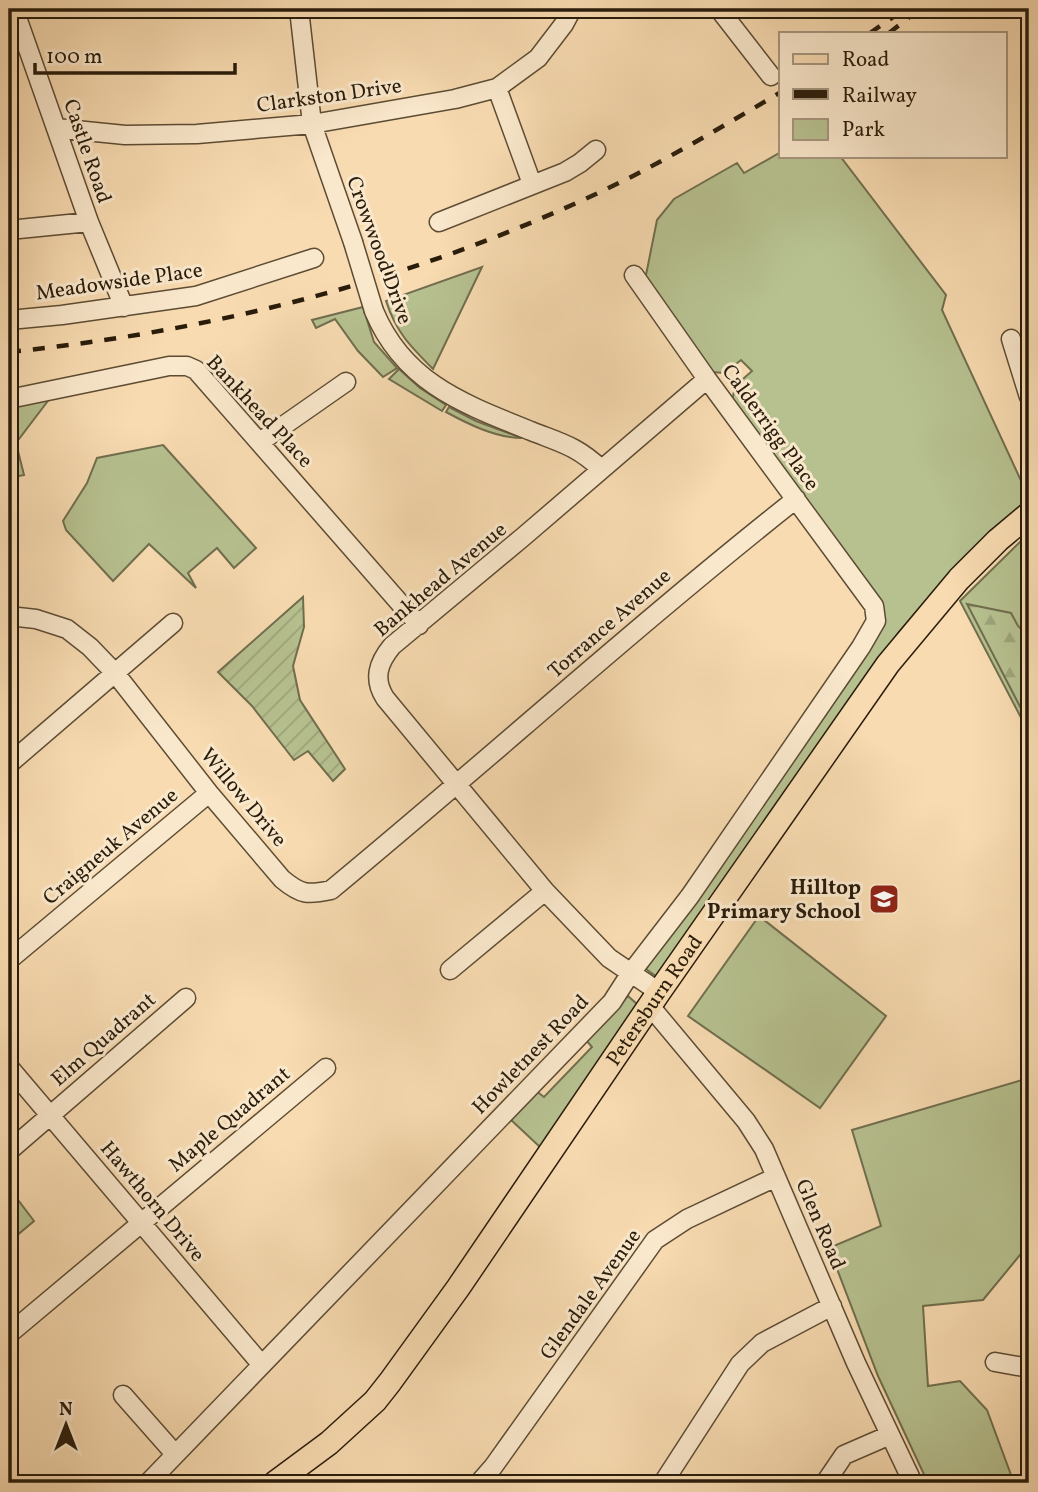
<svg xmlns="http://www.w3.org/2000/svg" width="1038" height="1492" font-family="Vollkorn,serif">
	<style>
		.green { fill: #b7c190; stroke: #706e4e; stroke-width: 2 }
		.forest { fill: url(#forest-firs); stroke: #706e4e; stroke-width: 2 }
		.garden { fill: url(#garden-furrows); stroke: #706e4e; stroke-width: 2 }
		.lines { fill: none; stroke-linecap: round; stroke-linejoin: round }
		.minor-casing { stroke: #5d4c34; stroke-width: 21 }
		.major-casing { stroke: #291c0b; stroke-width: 26 }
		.minor { stroke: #fae8cc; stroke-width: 18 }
		.major { stroke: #f8dbb1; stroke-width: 23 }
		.rail { stroke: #291c0b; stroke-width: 4.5; stroke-dasharray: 12 12; stroke-linecap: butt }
		.minor-bridge-casing { stroke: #5d4c34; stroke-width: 21; stroke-linecap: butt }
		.minor-bridge { stroke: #fae8cc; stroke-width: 18 }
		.labels { text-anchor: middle; stroke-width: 6; stroke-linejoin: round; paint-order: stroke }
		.street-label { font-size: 21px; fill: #291c0b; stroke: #fae8cc }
		.poi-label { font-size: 21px; font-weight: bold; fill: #291c0b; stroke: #fae8cc; text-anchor: end }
	</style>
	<defs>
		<pattern id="forest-firs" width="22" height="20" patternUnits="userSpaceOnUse" patternTransform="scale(1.75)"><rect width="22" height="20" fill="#b7c190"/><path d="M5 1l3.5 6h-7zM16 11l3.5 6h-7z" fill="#9da57b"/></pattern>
		<pattern id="garden-furrows" width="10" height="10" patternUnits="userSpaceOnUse" patternTransform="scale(1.75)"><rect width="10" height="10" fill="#b7c190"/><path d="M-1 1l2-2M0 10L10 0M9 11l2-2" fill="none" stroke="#9da57b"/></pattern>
	</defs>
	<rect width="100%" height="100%" fill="#f8dbb1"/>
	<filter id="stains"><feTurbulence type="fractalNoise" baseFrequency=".00286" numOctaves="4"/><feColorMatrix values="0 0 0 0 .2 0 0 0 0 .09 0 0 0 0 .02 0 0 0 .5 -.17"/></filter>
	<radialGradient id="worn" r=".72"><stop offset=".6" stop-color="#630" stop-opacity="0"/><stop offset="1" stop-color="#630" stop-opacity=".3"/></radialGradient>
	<path class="green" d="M 781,152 L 781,156 L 840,156 L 946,295 L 942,310 L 1029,498 L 951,571 L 898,633 L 657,977 L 646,969 L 882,621 L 732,402 L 735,386 L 752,371 L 741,360 L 725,373 L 711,372 L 645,280 L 657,220 L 674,199 L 737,163 L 744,173 Z
		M 482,267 L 433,369 C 410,346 396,332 386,301 Z
		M 363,307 L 374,342 L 397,368 L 383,377 L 358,351 L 335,319 L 316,328 L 312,320 Z
		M 399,369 L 420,388 L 446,405 L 442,411 L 389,379 Z
		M 57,389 L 16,443 L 24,475 L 9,478 L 9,399 Z
		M 449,407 L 476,421 L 522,438 C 496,438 468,424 446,412 Z
		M 163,445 L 256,548 L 234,568 L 217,548 L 188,573 L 196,588 L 149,544 L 113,581 L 66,530 L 63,521 L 87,483 L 97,458 Z
		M 1029,533 L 1029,733 L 960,601 Z
		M 759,916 L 886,1016 L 820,1108 L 688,1016 Z
		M 628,996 L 638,1005 L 541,1148 L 509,1118 L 535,1090 L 544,1097 L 592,1047 L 586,1040 Z
		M 1029,1078 L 1029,1244 L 983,1300 L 923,1306 L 928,1386 L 960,1381 L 987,1410 L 1014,1483 L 928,1483 L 878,1376 L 829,1248 L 881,1226 L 852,1130 Z
		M 9,1188 L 34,1221 L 9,1242 Z"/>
	<path class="forest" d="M 1029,555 L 1029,599 L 1027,597 L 1022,563 Z
		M 967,604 L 1011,613 L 1018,626 L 1029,637 L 1029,724 Z"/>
	<path class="garden" d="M 303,597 L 304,627 L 293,666 L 300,700 L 345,769 L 333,781 L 308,751 L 294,760 L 252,706 L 218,672 Z"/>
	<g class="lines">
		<g class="minor-casing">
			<path id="minor" d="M 14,9 L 89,222 L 124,307
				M 299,9 L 312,124 L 353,242
				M 719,9 L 771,76
				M 497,88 L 532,184
				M 56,128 L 125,135 L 197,134 L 312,124 L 455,99 L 497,88 L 538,58 L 564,24 L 572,9
				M 439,222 L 565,172 L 580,163 L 596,150
				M 9,230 L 89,222
				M 374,311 C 404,383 464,404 531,431 C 561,443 577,446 601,469
				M 9,320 L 62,315 L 196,296 L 314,258
				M 1011,339 L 1029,397
				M 9,399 L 169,366 L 187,366 L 196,370 L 419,625
				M 260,442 L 346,382
				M 9,616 L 36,619 L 67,629 L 90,647 L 115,673 L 209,793 L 282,879 C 301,895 308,895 331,890 C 487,761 637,625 796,499
				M 9,764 L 173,623
				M 9,960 L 209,793
				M 450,970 L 545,891
				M 659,992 L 609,958 L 545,891 L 385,698 C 373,679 378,663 392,646 L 523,537 L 707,379
				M 650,1006 L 746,1121 L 764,1149 L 856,1363 L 913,1483
				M 9,1067 L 261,1364
				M 9,1151 L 186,998
				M 9,1334 L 326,1068
				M 995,1362 L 1029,1368
				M 123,1395 L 175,1454
				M 148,1483 L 612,1002 L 630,974 L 690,896 L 861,647 L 876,621 L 874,606 L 707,379 L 634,275
				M 479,1483 L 493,1467 L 655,1240 L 687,1219 L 776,1177
				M 663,1483 L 740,1364 L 762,1343 L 832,1306
				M 825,1483 L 844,1455 L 890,1435"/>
		</g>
		<g class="major-casing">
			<g id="major">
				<path id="s1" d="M 275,1483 L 329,1443 L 375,1401 L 390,1382 L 458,1288 L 659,992 L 888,664 L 959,579 L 998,540 L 1029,514"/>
			</g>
		</g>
		<use href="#minor" class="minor"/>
		<use href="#major" class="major"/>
		<path class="rail" d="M 870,33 L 905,9
			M 889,33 L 920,9
			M 9,352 C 226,330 437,274 633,176 C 683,150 732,121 781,92"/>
		<g class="minor-bridge-casing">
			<path id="minor-bridge" d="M 353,242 L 374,311"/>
		</g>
		<use href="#minor-bridge" class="minor-bridge"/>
	</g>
	<defs>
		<g id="school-square" transform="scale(1.575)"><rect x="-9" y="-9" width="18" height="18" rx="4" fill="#8f2418" stroke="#fae8cc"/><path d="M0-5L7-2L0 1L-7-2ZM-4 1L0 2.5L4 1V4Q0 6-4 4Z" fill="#fff"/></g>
	</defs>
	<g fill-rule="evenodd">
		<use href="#school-square" x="884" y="899"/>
	</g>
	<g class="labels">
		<g class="street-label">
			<text transform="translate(329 95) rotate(-8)" y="7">Clarkston Drive</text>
			<text transform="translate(88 151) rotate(71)" y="7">Castle Road</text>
			<text transform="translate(380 250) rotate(70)" y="7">Crowwood Drive</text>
			<text transform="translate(119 281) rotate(-8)" y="7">Meadowside Place</text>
			<text transform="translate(260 411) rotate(47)" y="7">Bankhead Place</text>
			<text transform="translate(771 427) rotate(54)" y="7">Calderrigg Place</text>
			<text transform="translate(440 579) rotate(-40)" y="7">Bankhead Avenue</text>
			<text transform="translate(609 623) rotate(-41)" y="7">Torrance Avenue</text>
			<text transform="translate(244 797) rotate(50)" y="7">Willow Drive</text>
			<text transform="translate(110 846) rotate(-40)" y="7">Craigneuk Avenue</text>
			<text dy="7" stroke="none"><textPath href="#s1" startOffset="618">Petersburn Road</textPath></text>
			<text transform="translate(103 1039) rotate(-41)" y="7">Elm Quadrant</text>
			<text transform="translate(530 1054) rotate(-46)" y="7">Howletnest Road</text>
			<text transform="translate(229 1119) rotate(-40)" y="7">Maple Quadrant</text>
			<text transform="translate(153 1201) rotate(50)" y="7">Hawthorn Drive</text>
			<text transform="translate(821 1224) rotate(67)" y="7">Glen Road</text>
			<text transform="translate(590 1294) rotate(-54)" y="7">Glendale Avenue</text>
		</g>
		<g class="poi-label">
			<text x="861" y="894">Hilltop<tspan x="861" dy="24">Primary School</tspan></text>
		</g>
	</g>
	<rect width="1038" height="1492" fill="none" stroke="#f8dbb1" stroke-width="35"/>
	<rect x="10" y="10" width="1017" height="1471" fill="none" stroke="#291c0b" stroke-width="3.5"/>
	<rect x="18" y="18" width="1003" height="1457" fill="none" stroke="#291c0b" stroke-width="2"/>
	<rect x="779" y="32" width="228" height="126" fill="#fae8cc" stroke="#a6967f" stroke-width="2"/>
	<rect x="793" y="54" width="35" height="10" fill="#f8dbb1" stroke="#a6967f" stroke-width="2"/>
	<text x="842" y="66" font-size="21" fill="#291c0b">Road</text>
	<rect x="793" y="89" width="35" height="10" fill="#291c0b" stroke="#a6967f" stroke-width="2"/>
	<text x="842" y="102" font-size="21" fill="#291c0b">Railway</text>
	<rect x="793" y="119" width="35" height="21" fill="#b7c190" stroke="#a6967f" stroke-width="2"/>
	<text x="842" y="136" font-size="21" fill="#291c0b">Park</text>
	<g transform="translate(66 1425)" stroke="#fae8cc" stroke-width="5" paint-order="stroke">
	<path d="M0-5L12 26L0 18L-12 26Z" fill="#291c0b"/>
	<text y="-10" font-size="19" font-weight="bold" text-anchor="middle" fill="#291c0b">N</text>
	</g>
	<path d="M35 63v10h200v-10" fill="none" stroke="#291c0b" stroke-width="3.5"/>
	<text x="46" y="63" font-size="21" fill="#291c0b" stroke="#fae8cc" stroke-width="5" paint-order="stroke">100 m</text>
	<rect width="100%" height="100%" filter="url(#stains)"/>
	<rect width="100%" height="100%" fill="url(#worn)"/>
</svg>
